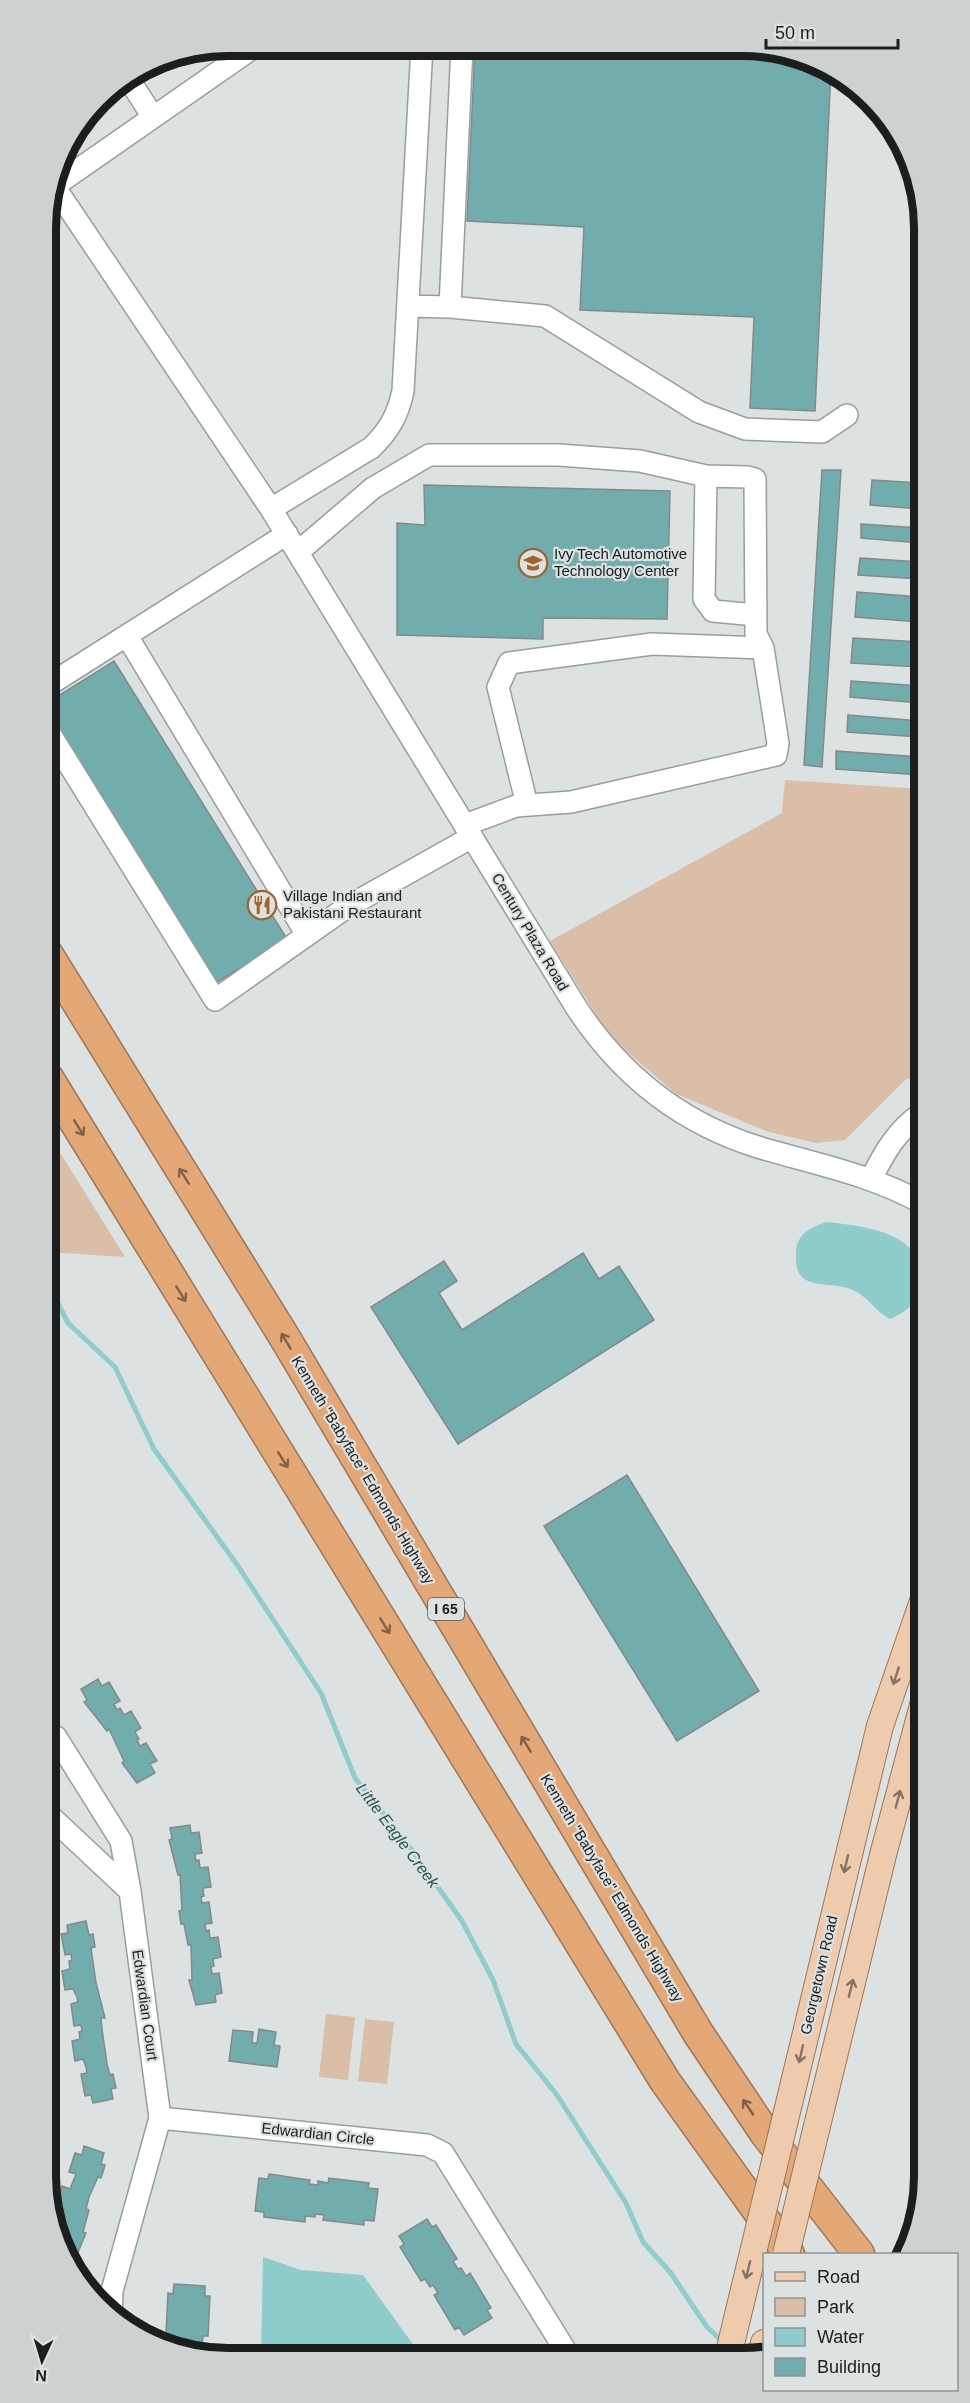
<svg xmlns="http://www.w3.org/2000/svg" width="970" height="2403" font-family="Helvetica,sans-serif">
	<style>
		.green { fill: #dbbea7 }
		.water { fill: #8fcccc }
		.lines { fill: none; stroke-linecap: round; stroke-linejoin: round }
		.stream { stroke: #8fcccc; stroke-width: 5 }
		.building { fill: #71adad; stroke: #848989; stroke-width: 1.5 }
		.minor-casing { stroke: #999d9d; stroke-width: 24 }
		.major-casing { stroke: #9d7757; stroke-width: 28 }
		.highway-casing { stroke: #9d7757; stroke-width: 33 }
		.minor { stroke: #fff; stroke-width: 21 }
		.major { stroke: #eecbad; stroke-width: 26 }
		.highway { stroke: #e3a876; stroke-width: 30 }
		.major-bridge-casing { stroke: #9d7757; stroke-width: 28; stroke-linecap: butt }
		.major-bridge { stroke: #eecbad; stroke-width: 26 }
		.oneway { stroke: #80624a }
		.oneway2 { stroke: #857465 }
		.labels { text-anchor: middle; stroke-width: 4.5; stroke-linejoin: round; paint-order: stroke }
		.shield { fill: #dce1e1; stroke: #565858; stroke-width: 1.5 }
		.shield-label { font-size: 14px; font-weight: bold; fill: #1c1d1d }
		.poi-label { font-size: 15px; fill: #1c1d1d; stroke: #dce1e1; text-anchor: start }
		.street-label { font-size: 15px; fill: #1c1d1d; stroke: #dce1e1 }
		.water-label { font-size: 16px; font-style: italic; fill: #205555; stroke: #dce1e1 }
		.rim { fill: none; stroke: #1c1d1d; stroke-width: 8 }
	</style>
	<rect width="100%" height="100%" fill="#dce1e1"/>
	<path class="green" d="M 785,780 L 921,789 L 921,1079 L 906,1079 L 845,1140 L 815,1143 L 766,1131 L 676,1094 L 610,1037 L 550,941 L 782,813 Z
		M 48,1133 L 125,1257 L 48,1252 Z
		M 326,2014 L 355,2017 L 348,2080 L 319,2077 Z
		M 365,2019 L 394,2022 L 387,2084 L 358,2081 Z"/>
	<path class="water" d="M 826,1222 C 864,1226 925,1232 922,1282 C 921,1301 906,1312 890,1319 C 876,1312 870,1299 855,1291 C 829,1278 793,1296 796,1252 C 797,1233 811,1228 826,1222 Z
		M 263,2257 L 301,2270 L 363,2275 L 420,2354 L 261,2354 Z"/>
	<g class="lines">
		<path class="stream" d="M 48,1284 L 68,1323 L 115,1367 L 154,1449 L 238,1566 L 321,1693 L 355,1778 L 411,1849 L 462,1921 L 493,1980 L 516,2044 L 557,2095 L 626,2203 L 643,2242 L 670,2272 L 707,2327 L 724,2343"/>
	</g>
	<path class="building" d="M 475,47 L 778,48 L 824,64 L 831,69 L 815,411 L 750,408 L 754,317 L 580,310 L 584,227 L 467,221 Z
		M 822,470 L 841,470 L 822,767 L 804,765 Z
		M 872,480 L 920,483 L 920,509 L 870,505 Z
		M 424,485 L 670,491 L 667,619 L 543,618 L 543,639 L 397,635 L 397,523 L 425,525 Z
		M 861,524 L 920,528 L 920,543 L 861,538 Z
		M 860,558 L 920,562 L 920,579 L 858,575 Z
		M 857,592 L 920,597 L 920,622 L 855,617 Z
		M 853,638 L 920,642 L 920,667 L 851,663 Z
		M 114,661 L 287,939 L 216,983 L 47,710 L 47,703 Z
		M 851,681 L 920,686 L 920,703 L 850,697 Z
		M 848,715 L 920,721 L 920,737 L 847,732 Z
		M 836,751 L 921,757 L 921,775 L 836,769 Z
		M 583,1253 L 599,1279 L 619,1266 L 654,1320 L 458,1444 L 371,1307 L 444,1261 L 457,1281 L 439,1293 L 462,1330 Z
		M 627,1475 L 759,1691 L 677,1741 L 544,1526 Z
		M 98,1679 L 102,1686 L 109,1682 L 120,1701 L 114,1704 L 117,1710 L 120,1708 L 124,1715 L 131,1711 L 141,1728 L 135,1732 L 139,1739 L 137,1740 L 140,1746 L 146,1743 L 157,1761 L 150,1764 L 155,1773 L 137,1783 L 122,1763 L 124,1761 L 109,1729 L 107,1731 L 84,1702 L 87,1700 L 81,1689 Z
		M 190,1825 L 191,1833 L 199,1832 L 202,1853 L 195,1854 L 196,1861 L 199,1860 L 200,1868 L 208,1867 L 211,1887 L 203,1888 L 204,1896 L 201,1897 L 202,1903 L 209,1902 L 212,1923 L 205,1924 L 206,1931 L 209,1930 L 210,1938 L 218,1937 L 221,1957 L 213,1959 L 214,1966 L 211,1967 L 212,1974 L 219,1973 L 222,1993 L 215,1995 L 216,2002 L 196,2005 L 189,1980 L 192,1980 L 191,1945 L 188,1945 L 184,1924 L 181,1924 L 179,1911 L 182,1910 L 180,1875 L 178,1875 L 169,1840 L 172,1839 L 170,1828 Z
		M 86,1921 L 89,1935 L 93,1934 L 95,1947 L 91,1948 L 96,1983 L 105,2018 L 101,2018 L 102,2029 L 107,2064 L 110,2075 L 113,2074 L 116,2088 L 111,2089 L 113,2099 L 93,2103 L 91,2095 L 85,2096 L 81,2074 L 87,2073 L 86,2067 L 83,2059 L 75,2061 L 72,2041 L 80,2039 L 79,2032 L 82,2031 L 81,2025 L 74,2026 L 71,2004 L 78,2002 L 77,1997 L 73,1989 L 65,1990 L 62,1971 L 70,1969 L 69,1961 L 72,1961 L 71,1954 L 65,1955 L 61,1934 L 68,1933 L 67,1925 Z
		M 259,2029 L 276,2032 L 274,2045 L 280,2046 L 277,2067 L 229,2061 L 233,2030 L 253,2032 L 252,2043 L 257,2043 Z
		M 84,2146 L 104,2153 L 101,2164 L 105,2165 L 101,2178 L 98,2177 L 89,2197 L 86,2209 L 89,2210 L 83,2232 L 86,2233 L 76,2257 L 64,2253 L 54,2230 L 57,2221 L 63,2223 L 65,2216 L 62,2216 L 64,2208 L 57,2206 L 62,2186 L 70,2189 L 76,2174 L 69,2172 L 75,2153 L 82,2155 Z
		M 269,2174 L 310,2180 L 309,2184 L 318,2185 L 318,2181 L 328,2183 L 329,2178 L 369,2183 L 368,2188 L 378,2189 L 374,2221 L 364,2220 L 364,2225 L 323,2220 L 324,2215 L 315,2214 L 315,2217 L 305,2216 L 305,2222 L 264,2217 L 264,2212 L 255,2211 L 259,2178 L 268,2179 Z
		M 427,2219 L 432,2227 L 436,2225 L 457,2259 L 453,2261 L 458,2269 L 461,2268 L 466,2276 L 470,2273 L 491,2308 L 487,2310 L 492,2318 L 464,2335 L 459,2327 L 455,2330 L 434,2295 L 438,2293 L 433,2285 L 430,2287 L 425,2279 L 421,2281 L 400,2247 L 404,2244 L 399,2236 Z
		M 174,2284 L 205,2286 L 205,2296 L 210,2296 L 208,2336 L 203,2336 L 202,2346 L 199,2346 L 199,2354 L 202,2355 L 192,2355 L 170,2343 L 170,2334 L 166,2334 L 168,2293 L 173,2294 Z"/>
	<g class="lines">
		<g class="minor-casing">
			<path id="minor" d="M 128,78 L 153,117
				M 54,186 L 271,509 L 576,1007 C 621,1076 682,1124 761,1148 C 816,1164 872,1175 922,1203
				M 53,187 L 257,45
				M 408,306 L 450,307 L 462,46
				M 450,307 L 545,316 L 699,412 L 745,429 L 822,432 L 847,415
				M 706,476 L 704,599 L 713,611 L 756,615
				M 271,509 L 371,448 C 389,431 398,415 403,391 L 422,46
				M 298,552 L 373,488 L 429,455 L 559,455 L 640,461 L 706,476 L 748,477 L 755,479 L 756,634 L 763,648 L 778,743 L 776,755 L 571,802 L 516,806 L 465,825
				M 127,636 L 307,935
				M 47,686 L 287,534
				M 47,729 L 215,1000 L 347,907 L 472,837
				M 527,805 L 498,687 L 509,663 L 652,644 L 763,648
				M 871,1179 C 884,1153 897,1130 922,1113
				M 50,1734 L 56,1737 L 121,1841 L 130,1891 L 50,1816
				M 160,2118 L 427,2145 L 443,2153 L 567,2353
				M 111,2315 L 112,2291 L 160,2118 L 130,1891"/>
		</g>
		<g class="major-casing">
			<path id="major" d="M 792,2091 L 880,1726 L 923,1601
				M 817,2126 L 883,1855 L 923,1705
				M 762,2352 L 764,2343"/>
		</g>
		<g class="highway-casing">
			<path id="highway" d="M 48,955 L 285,1338 L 698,2033 L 765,2133 L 859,2254
				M 48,1078 L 665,2081 L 789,2254"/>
		</g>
		<use href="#minor" class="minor"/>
		<use href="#major" class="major"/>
		<use href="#highway" class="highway"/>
		<g class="major-bridge-casing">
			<path id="major-bridge" d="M 786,2254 L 817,2126
				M 729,2352 L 792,2091"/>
		</g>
		<use href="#major-bridge" class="major-bridge"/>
	</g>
	<defs><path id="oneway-shaft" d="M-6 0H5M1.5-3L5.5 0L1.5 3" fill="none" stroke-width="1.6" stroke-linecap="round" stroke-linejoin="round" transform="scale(1.5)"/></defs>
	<g class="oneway">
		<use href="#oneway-shaft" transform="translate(79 1128) rotate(58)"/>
		<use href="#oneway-shaft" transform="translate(184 1176) rotate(-122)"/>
		<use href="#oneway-shaft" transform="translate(181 1294) rotate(58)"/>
		<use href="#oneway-shaft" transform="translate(286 1341) rotate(-121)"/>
		<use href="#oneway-shaft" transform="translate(283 1460) rotate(58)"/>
		<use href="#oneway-shaft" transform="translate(385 1626) rotate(58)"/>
		<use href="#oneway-shaft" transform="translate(526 1744) rotate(-121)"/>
		<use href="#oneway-shaft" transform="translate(748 2107) rotate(-124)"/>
	</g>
	<g class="oneway2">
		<use href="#oneway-shaft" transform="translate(896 1676) rotate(108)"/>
		<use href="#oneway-shaft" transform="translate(898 1799) rotate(-75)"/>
		<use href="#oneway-shaft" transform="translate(846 1864) rotate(103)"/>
		<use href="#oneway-shaft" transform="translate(851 1988) rotate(-76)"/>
		<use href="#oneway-shaft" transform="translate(801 2054) rotate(103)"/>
		<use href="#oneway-shaft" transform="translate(748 2270) rotate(104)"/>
	</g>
	<defs>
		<g id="university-ring" transform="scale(1.5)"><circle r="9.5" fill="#dce1e1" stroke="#a26429" stroke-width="1.5"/><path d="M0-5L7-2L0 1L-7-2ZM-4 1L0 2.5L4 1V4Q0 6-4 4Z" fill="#a26429"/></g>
		<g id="restaurant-ring" transform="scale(1.5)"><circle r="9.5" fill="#dce1e1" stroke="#a26429" stroke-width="1.5"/><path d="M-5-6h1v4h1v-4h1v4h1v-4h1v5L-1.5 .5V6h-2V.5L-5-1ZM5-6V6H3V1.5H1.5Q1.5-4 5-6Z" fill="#a26429"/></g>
	</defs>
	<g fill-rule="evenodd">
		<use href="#university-ring" x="533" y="563"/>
		<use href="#restaurant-ring" x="262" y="905"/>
	</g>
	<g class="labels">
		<rect class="shield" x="428" y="1598" width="36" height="22" rx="4.5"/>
		<g class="shield-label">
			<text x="446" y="1614">I 65</text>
		</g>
		<g class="poi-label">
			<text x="554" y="559">Ivy Tech Automotive<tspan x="554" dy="17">Technology Center</tspan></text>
			<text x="283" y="901">Village Indian and<tspan x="283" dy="17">Pakistani Restaurant</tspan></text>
		</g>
		<g class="street-label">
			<text transform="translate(530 932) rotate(59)" y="5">Century Plaza Road</text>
			<text transform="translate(363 1470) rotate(59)" y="5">Kenneth "Babyface" Edmonds Highway</text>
			<text transform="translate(612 1888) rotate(59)" y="5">Kenneth "Babyface" Edmonds Highway</text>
			<text transform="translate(819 1975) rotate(-77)" y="5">Georgetown Road</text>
			<text transform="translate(145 2005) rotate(82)" y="5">Edwardian Court</text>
			<text transform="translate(318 2134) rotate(6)" y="5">Edwardian Circle</text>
		</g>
		<g class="water-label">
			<text transform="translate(398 1835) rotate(53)" y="6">Little Eagle Creek</text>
		</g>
	</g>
	<path d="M0 0H970V2403H0ZM228 56H742A172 172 0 0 1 914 228V2176A172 172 0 0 1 742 2348H228A172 172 0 0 1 56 2176V228A172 172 0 0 1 228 56Z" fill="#cdd1d1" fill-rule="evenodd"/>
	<path class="rim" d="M228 56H742A172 172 0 0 1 914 228V2176A172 172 0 0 1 742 2348H228A172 172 0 0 1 56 2176V228A172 172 0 0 1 228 56Z"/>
	<rect x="763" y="2253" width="195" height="138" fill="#dce1e1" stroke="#8f9393" stroke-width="1.5"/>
	<rect x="775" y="2272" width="30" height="9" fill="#eecbad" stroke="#8f9393" stroke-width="1.5"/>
	<text x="817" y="2283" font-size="18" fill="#1c1d1d">Road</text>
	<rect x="775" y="2298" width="30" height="18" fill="#dbbea7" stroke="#8f9393" stroke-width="1.5"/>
	<text x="817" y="2313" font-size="18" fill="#1c1d1d">Park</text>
	<rect x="775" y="2328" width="30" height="18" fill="#8fcccc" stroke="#8f9393" stroke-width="1.5"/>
	<text x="817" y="2343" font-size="18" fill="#1c1d1d">Water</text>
	<rect x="775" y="2358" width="30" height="18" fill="#71adad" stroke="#8f9393" stroke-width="1.5"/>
	<text x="817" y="2373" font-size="18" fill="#1c1d1d">Building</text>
	<g transform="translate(42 2361) rotate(184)" stroke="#dce1e1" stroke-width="4.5" paint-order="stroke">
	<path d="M0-4.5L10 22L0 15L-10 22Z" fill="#1c1d1d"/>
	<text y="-9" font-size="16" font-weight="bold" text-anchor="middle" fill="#1c1d1d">N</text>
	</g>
	<path d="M766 39v9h132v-9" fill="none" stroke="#1c1d1d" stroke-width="3"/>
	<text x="775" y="39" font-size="18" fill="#1c1d1d" stroke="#dce1e1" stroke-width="4.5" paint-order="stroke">50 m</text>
</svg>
